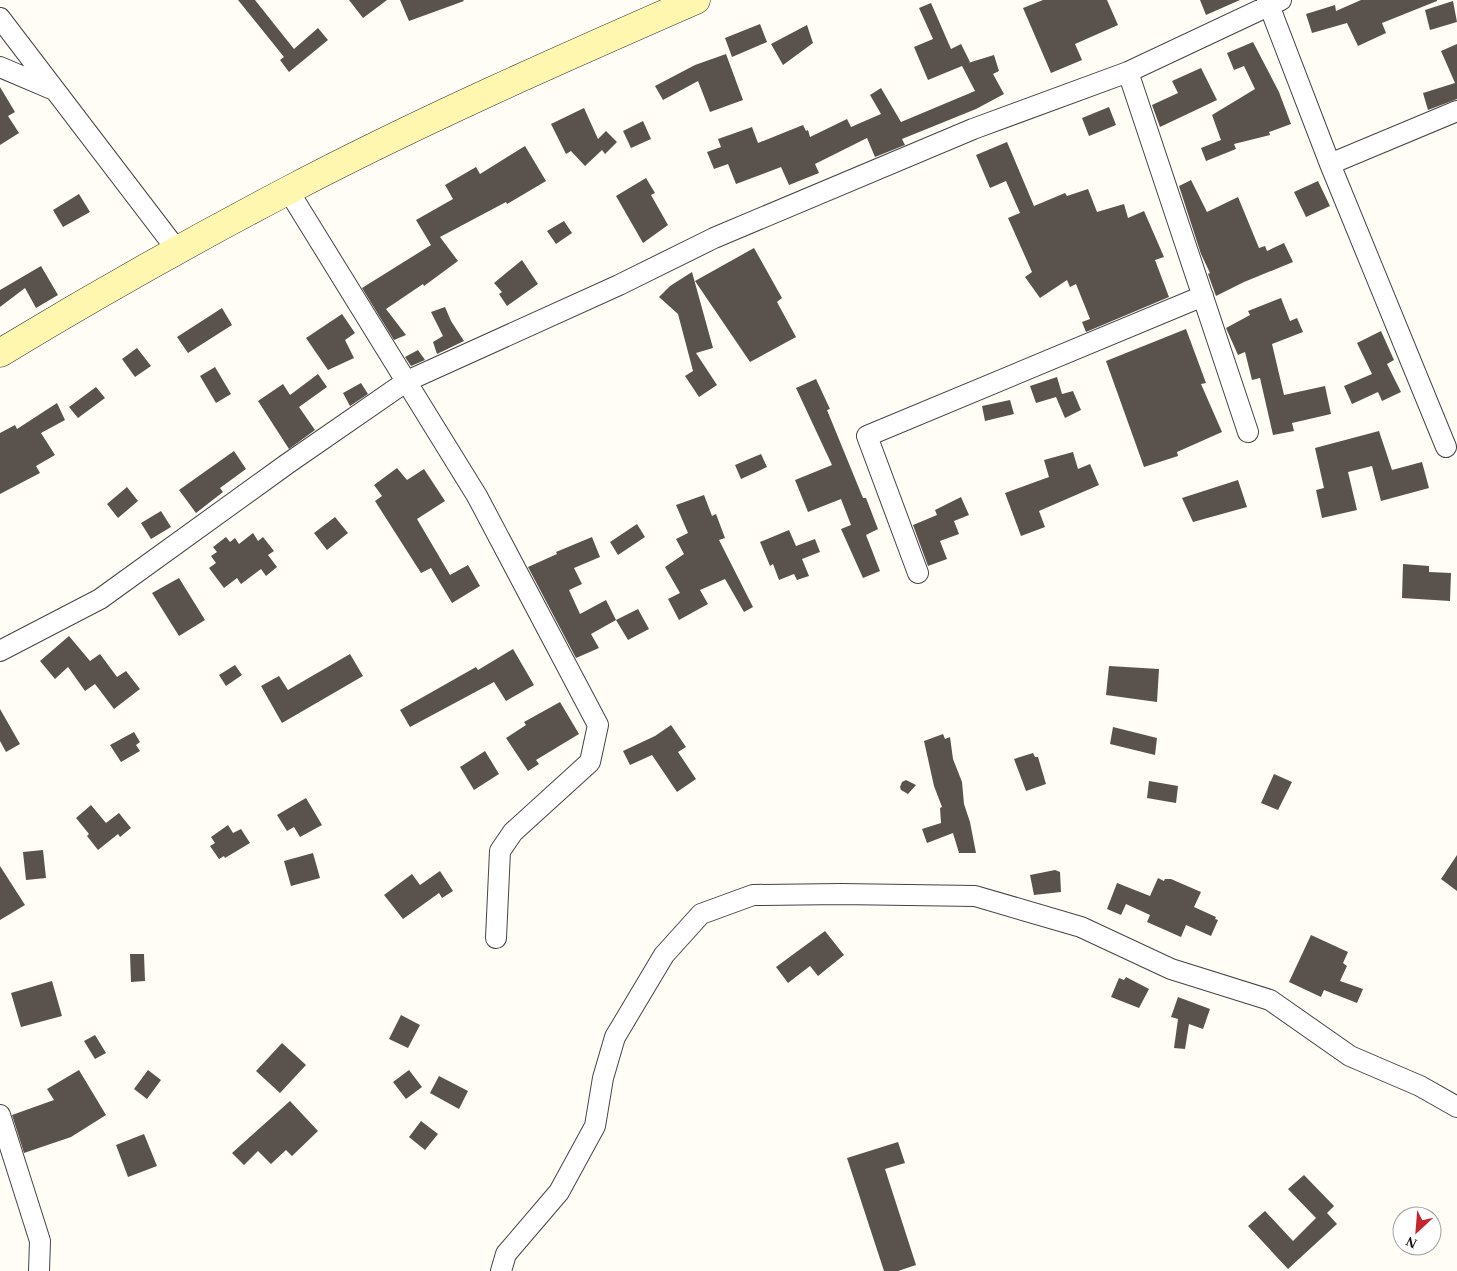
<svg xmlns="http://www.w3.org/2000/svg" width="1457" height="1271" font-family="Georgia,serif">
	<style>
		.building { fill: #5a524d }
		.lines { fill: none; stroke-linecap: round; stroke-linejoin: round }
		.minor-casing { stroke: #444; stroke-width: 22 }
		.secondary-casing { stroke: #333; stroke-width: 29 }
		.minor { stroke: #fff; stroke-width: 20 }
		.secondary { stroke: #fff6b0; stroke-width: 28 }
	</style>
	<rect width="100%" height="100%" fill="#fffdf5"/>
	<path class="building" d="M 238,0 L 255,0 L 294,49 L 318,28 L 328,40 L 289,72 L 280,60 L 284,57 Z
		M 349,0 L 387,0 L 363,18 Z
		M 400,0 L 463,0 L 464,1 L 409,21 Z
		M 1043,0 L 1107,0 L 1118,25 L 1075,44 L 1082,60 L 1051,73 L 1023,8 Z
		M 1200,0 L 1240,0 L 1206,15 Z
		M 1361,0 L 1437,0 L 1437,1 L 1382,23 L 1386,33 L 1358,46 L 1347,23 L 1312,33 L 1306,14 L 1335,5 L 1336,11 Z
		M 1453,1 L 1457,22 L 1430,30 L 1425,10 Z
		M 931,3 L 951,49 L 961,44 L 970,62 L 968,63 L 994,55 L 999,71 L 993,74 L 1004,94 L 976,109 L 902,139 L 905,145 L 875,157 L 867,138 L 815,164 L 819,173 L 789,185 L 781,167 L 736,184 L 728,164 L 714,169 L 707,152 L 721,147 L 718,139 L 752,127 L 758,143 L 803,125 L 806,131 L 808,130 L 810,137 L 847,119 L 851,127 L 881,114 L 870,95 L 881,88 L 901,122 L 975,91 L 962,66 L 928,80 L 914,47 L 933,39 L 919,8 Z
		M 760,24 L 767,42 L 732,57 L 725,38 Z
		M 807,25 L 813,43 L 783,65 L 771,44 Z
		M 1253,42 L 1279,92 L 1291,124 L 1269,132 L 1270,135 L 1234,144 L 1236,149 L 1206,161 L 1201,148 L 1221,140 L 1212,115 L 1255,89 L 1244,66 L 1234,70 L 1227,53 Z
		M 1457,44 L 1457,99 L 1428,110 L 1423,93 L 1455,83 L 1441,51 Z
		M 726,54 L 743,100 L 710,112 L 698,81 L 663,100 L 655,86 L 695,65 Z
		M 1201,68 L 1217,100 L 1160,127 L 1152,105 L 1178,93 L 1172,81 Z
		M 0,87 L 15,112 L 8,116 L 19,133 L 0,145 Z
		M 1109,107 L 1116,125 L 1089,136 L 1082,118 Z
		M 584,108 L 598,139 L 606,131 L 617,142 L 605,154 L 602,150 L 585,166 L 571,151 L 566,154 L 551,124 Z
		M 643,121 L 651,139 L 631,148 L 623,131 Z
		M 1007,142 L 1034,206 L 1065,193 L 1067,196 L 1088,189 L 1097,212 L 1124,204 L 1128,218 L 1144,211 L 1164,257 L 1155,260 L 1169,297 L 1086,332 L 1082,322 L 1090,319 L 1076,284 L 1070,287 L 1067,280 L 1040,298 L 1025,277 L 1032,272 L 1008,218 L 1020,213 L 1006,181 L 990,188 L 976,155 Z
		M 525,146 L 546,181 L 507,204 L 506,202 L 440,237 L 458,261 L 424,286 L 423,284 L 386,309 L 406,335 L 394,340 L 362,288 L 431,245 L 416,220 L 453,199 L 445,185 L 476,167 L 480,174 Z
		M 646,178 L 655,193 L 651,195 L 668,225 L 643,243 L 616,196 Z
		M 1191,180 L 1207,212 L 1238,197 L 1259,248 L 1265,246 L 1267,251 L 1284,243 L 1293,262 L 1244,282 L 1216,296 L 1208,274 L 1210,273 L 1201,254 L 1179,186 Z
		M 1318,181 L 1330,206 L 1306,217 L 1294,192 Z
		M 79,194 L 90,212 L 63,227 L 53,210 Z
		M 564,221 L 572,233 L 556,244 L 547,231 Z
		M 754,248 L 782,298 L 777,302 L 796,337 L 750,362 L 695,281 Z
		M 522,260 L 538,284 L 507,306 L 499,294 L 502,292 L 494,283 Z
		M 41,266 L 58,295 L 36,308 L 25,288 L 0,307 L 0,290 Z
		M 692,272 L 713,348 L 696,353 L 717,385 L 699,397 L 685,376 L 693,371 L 678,314 L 659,297 L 670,286 Z
		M 1281,298 L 1290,321 L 1297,318 L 1303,332 L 1272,344 L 1284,395 L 1325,386 L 1331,414 L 1292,423 L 1294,431 L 1273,435 L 1260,378 L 1252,380 L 1245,352 L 1238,355 L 1226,328 L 1250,315 L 1248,311 Z
		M 445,307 L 451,321 L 464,341 L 437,354 L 433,342 L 443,336 L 431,312 Z
		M 222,308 L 232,325 L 188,353 L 177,337 Z
		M 342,314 L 355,333 L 345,340 L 354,358 L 328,370 L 306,338 Z
		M 1186,329 L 1206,383 L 1201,384 L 1222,432 L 1177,452 L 1178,456 L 1144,467 L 1106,361 Z
		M 1381,331 L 1394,360 L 1387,364 L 1401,392 L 1382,401 L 1378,392 L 1352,404 L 1344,386 L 1372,374 L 1357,343 Z
		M 137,348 L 151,366 L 135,377 L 122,359 Z
		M 418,350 L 425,360 L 411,366 L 405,357 Z
		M 215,367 L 231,394 L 216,403 L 200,376 Z
		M 318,374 L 327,387 L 299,407 L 315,430 L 289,449 L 258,401 L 283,384 L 290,395 Z
		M 1057,377 L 1062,394 L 1073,391 L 1081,410 L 1065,418 L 1056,397 L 1036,403 L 1030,386 Z
		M 816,379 L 830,409 L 827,410 L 863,498 L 866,498 L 878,529 L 866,535 L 880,571 L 863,578 L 841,529 L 851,525 L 841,499 L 808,512 L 795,480 L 832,465 L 796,388 Z
		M 361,383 L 368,394 L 350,406 L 343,393 Z
		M 96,387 L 105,398 L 78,418 L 69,407 Z
		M 1010,400 L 1014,414 L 985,421 L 982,406 Z
		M 57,403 L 65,420 L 41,433 L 55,455 L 36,466 L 40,473 L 0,494 L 0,433 L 15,425 L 17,429 Z
		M 1379,431 L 1392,470 L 1422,462 L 1429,488 L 1381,501 L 1372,466 L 1348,472 L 1357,510 L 1322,518 L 1316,490 L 1324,488 L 1315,448 Z
		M 234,451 L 246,469 L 220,488 L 223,492 L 196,513 L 179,490 Z
		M 1073,452 L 1078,469 L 1090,464 L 1099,485 L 1039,511 L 1045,527 L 1021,536 L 1005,493 L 1049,477 L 1044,460 Z
		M 761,454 L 767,467 L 741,479 L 735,465 Z
		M 397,468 L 407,480 L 424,469 L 445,501 L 417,519 L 450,575 L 468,565 L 480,586 L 452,603 L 431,568 L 421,573 L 375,501 L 382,496 L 374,485 Z
		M 1238,480 L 1247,507 L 1193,522 L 1182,498 Z
		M 127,487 L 138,501 L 118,518 L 107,504 Z
		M 704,495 L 712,516 L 716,514 L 725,538 L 719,540 L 753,607 L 744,612 L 725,579 L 700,590 L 708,604 L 679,620 L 668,599 L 680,593 L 665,567 L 684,554 L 676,539 L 688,533 L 676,505 Z
		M 961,497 L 969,515 L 954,521 L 959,534 L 940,541 L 947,559 L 928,566 L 913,525 L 937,515 L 935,510 Z
		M 161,511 L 171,527 L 151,539 L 141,523 Z
		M 335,517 L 348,533 L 327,550 L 314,533 Z
		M 637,524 L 645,537 L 618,555 L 610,542 Z
		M 789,530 L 796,546 L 815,539 L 820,552 L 802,559 L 809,576 L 797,580 L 794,574 L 779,580 L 773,564 L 770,566 L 760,542 Z
		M 253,533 L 258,541 L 263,537 L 274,551 L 268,555 L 277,567 L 266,576 L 261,569 L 241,584 L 237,578 L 224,588 L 209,568 L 216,563 L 211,556 L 217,552 L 213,547 L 226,537 L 230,542 L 235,538 L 239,544 Z
		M 592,537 L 600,557 L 574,568 L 582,584 L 569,590 L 580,614 L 606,600 L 616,620 L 591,634 L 599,648 L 576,658 L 528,567 L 557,554 L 556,552 Z
		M 1403,564 L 1429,566 L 1429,572 L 1451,573 L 1450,601 L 1402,598 Z
		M 179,578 L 205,620 L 179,636 L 152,593 Z
		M 638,609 L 649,629 L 628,640 L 616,620 Z
		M 69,636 L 90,661 L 100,654 L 117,677 L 126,671 L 140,689 L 114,709 L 95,684 L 85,691 L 68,667 L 55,679 L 40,661 Z
		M 513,649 L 534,685 L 506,701 L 494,682 L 410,727 L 400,710 L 476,667 L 478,670 Z
		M 350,654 L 363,676 L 282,723 L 261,686 L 279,676 L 288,690 Z
		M 235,665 L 242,675 L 226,686 L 219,675 Z
		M 1109,666 L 1159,669 L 1157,702 L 1106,695 Z
		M 560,702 L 579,734 L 536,760 L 539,764 L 528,771 L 506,738 L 526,725 L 524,722 Z
		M 0,709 L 20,744 L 6,752 L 0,741 Z
		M 671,725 L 686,747 L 678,752 L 696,779 L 677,792 L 652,755 L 630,765 L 623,751 L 655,736 Z
		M 1113,727 L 1157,738 L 1155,755 L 1110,744 Z
		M 134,732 L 140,742 L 136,745 L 140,751 L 121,762 L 110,745 Z
		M 943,734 L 945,739 L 950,737 L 953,759 L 962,782 L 964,804 L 970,822 L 976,853 L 959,853 L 953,833 L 927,843 L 922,829 L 941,823 L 940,808 L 942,807 L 934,786 L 924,741 Z
		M 485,751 L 499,774 L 474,790 L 460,767 Z
		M 1033,753 L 1035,757 L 1038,757 L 1046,784 L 1026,791 L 1014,759 Z
		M 1274,774 L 1292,782 L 1278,810 L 1261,803 Z
		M 906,780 L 916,785 L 908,794 L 901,790 L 900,787 L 902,782 Z
		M 1149,781 L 1178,786 L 1176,803 L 1147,798 Z
		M 306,798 L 322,825 L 300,837 L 294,827 L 287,831 L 277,815 Z
		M 91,805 L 106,823 L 119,813 L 131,828 L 120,837 L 118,834 L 98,850 L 87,836 L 89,834 L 76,818 Z
		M 228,825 L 233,833 L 241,829 L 250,843 L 225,858 L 224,856 L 219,859 L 210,846 L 215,843 L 211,837 Z
		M 43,850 L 46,878 L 26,880 L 23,852 Z
		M 313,853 L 320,878 L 291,886 L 284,861 Z
		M 1457,855 L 1457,891 L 1441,879 Z
		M 0,866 L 25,905 L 0,920 Z
		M 1055,870 L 1060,872 L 1061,892 L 1034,895 L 1030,875 Z
		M 440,871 L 453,891 L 442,898 L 439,893 L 403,919 L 384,895 L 412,874 L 420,885 Z
		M 1158,878 L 1164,881 L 1165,879 L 1171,879 L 1201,892 L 1194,907 L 1216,917 L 1215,919 L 1218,920 L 1211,936 L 1186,925 L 1181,937 L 1147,922 L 1150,915 L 1126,904 L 1121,915 L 1107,909 L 1117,883 L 1150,896 Z
		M 825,931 L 844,955 L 818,976 L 810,966 L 788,983 L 776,967 Z
		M 1311,935 L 1348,952 L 1343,963 L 1347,966 L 1340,981 L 1363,989 L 1357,1003 L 1324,990 L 1321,997 L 1289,982 Z
		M 130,954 L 144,954 L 145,981 L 131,982 Z
		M 1126,977 L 1149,989 L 1139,1008 L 1111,997 L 1119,978 L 1124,980 Z
		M 52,981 L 62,1016 L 21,1027 L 11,993 Z
		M 1178,997 L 1210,1009 L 1203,1029 L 1189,1024 L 1185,1049 L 1174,1048 L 1178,1019 L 1171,1017 Z
		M 401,1015 L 420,1025 L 408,1048 L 389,1039 Z
		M 95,1035 L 106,1053 L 95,1059 L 84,1041 Z
		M 282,1043 L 306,1065 L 280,1093 L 256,1071 Z
		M 79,1070 L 106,1115 L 71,1137 L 24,1153 L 12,1115 L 54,1100 L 47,1089 Z
		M 148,1070 L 161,1080 L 147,1099 L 134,1089 Z
		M 409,1070 L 422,1087 L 406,1099 L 393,1082 Z
		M 439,1076 L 468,1091 L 459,1109 L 430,1093 Z
		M 290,1101 L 318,1131 L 292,1156 L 286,1150 L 271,1164 L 258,1151 L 244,1165 L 232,1153 Z
		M 421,1121 L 438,1134 L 425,1150 L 409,1137 Z
		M 144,1134 L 157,1166 L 128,1177 L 116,1145 Z
		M 898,1142 L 905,1163 L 885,1169 L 916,1265 L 898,1271 L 884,1271 L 847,1158 Z
		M 1304,1175 L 1334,1206 L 1327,1213 L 1337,1224 L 1288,1269 L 1248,1226 L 1265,1211 L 1293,1241 L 1316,1218 L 1288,1189 Z"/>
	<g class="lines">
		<g class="minor-casing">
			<path id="minor" d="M 1267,0 L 1330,164 L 1446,447
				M 0,18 L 177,250
				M 0,67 L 54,90
				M 1128,72 L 1248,432
				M 1330,164 L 1457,111
				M 288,190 L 477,496 L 598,725 L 590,762 L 513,832 L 500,851 L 496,938
				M 918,573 L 867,436 L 1203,296
				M 0,651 L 100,599 L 287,464 L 407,381 L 619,285 L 714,238 L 973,129 L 1128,72 L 1281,0
				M 0,1115 L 40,1241 L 39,1271
				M 501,1271 L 506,1254 L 559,1192 L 595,1126 L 603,1078 L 615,1037 L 664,955 L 701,914 L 753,895 L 841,894 L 975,896 L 1081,927 L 1171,969 L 1270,1000 L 1350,1056 L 1420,1086 L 1457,1107"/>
		</g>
		<g class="secondary-casing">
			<path id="secondary" d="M 0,353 C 94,296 190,242 287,191 C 420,121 559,60 696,0"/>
		</g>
		<use href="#minor" class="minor"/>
		<use href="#secondary" class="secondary"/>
	</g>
	<g transform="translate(1417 1231) rotate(206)"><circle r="24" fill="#ffffff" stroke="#a0a0a0"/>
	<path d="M0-4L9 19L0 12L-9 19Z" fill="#c4262e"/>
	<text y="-8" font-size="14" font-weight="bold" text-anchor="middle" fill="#111111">N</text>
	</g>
</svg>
